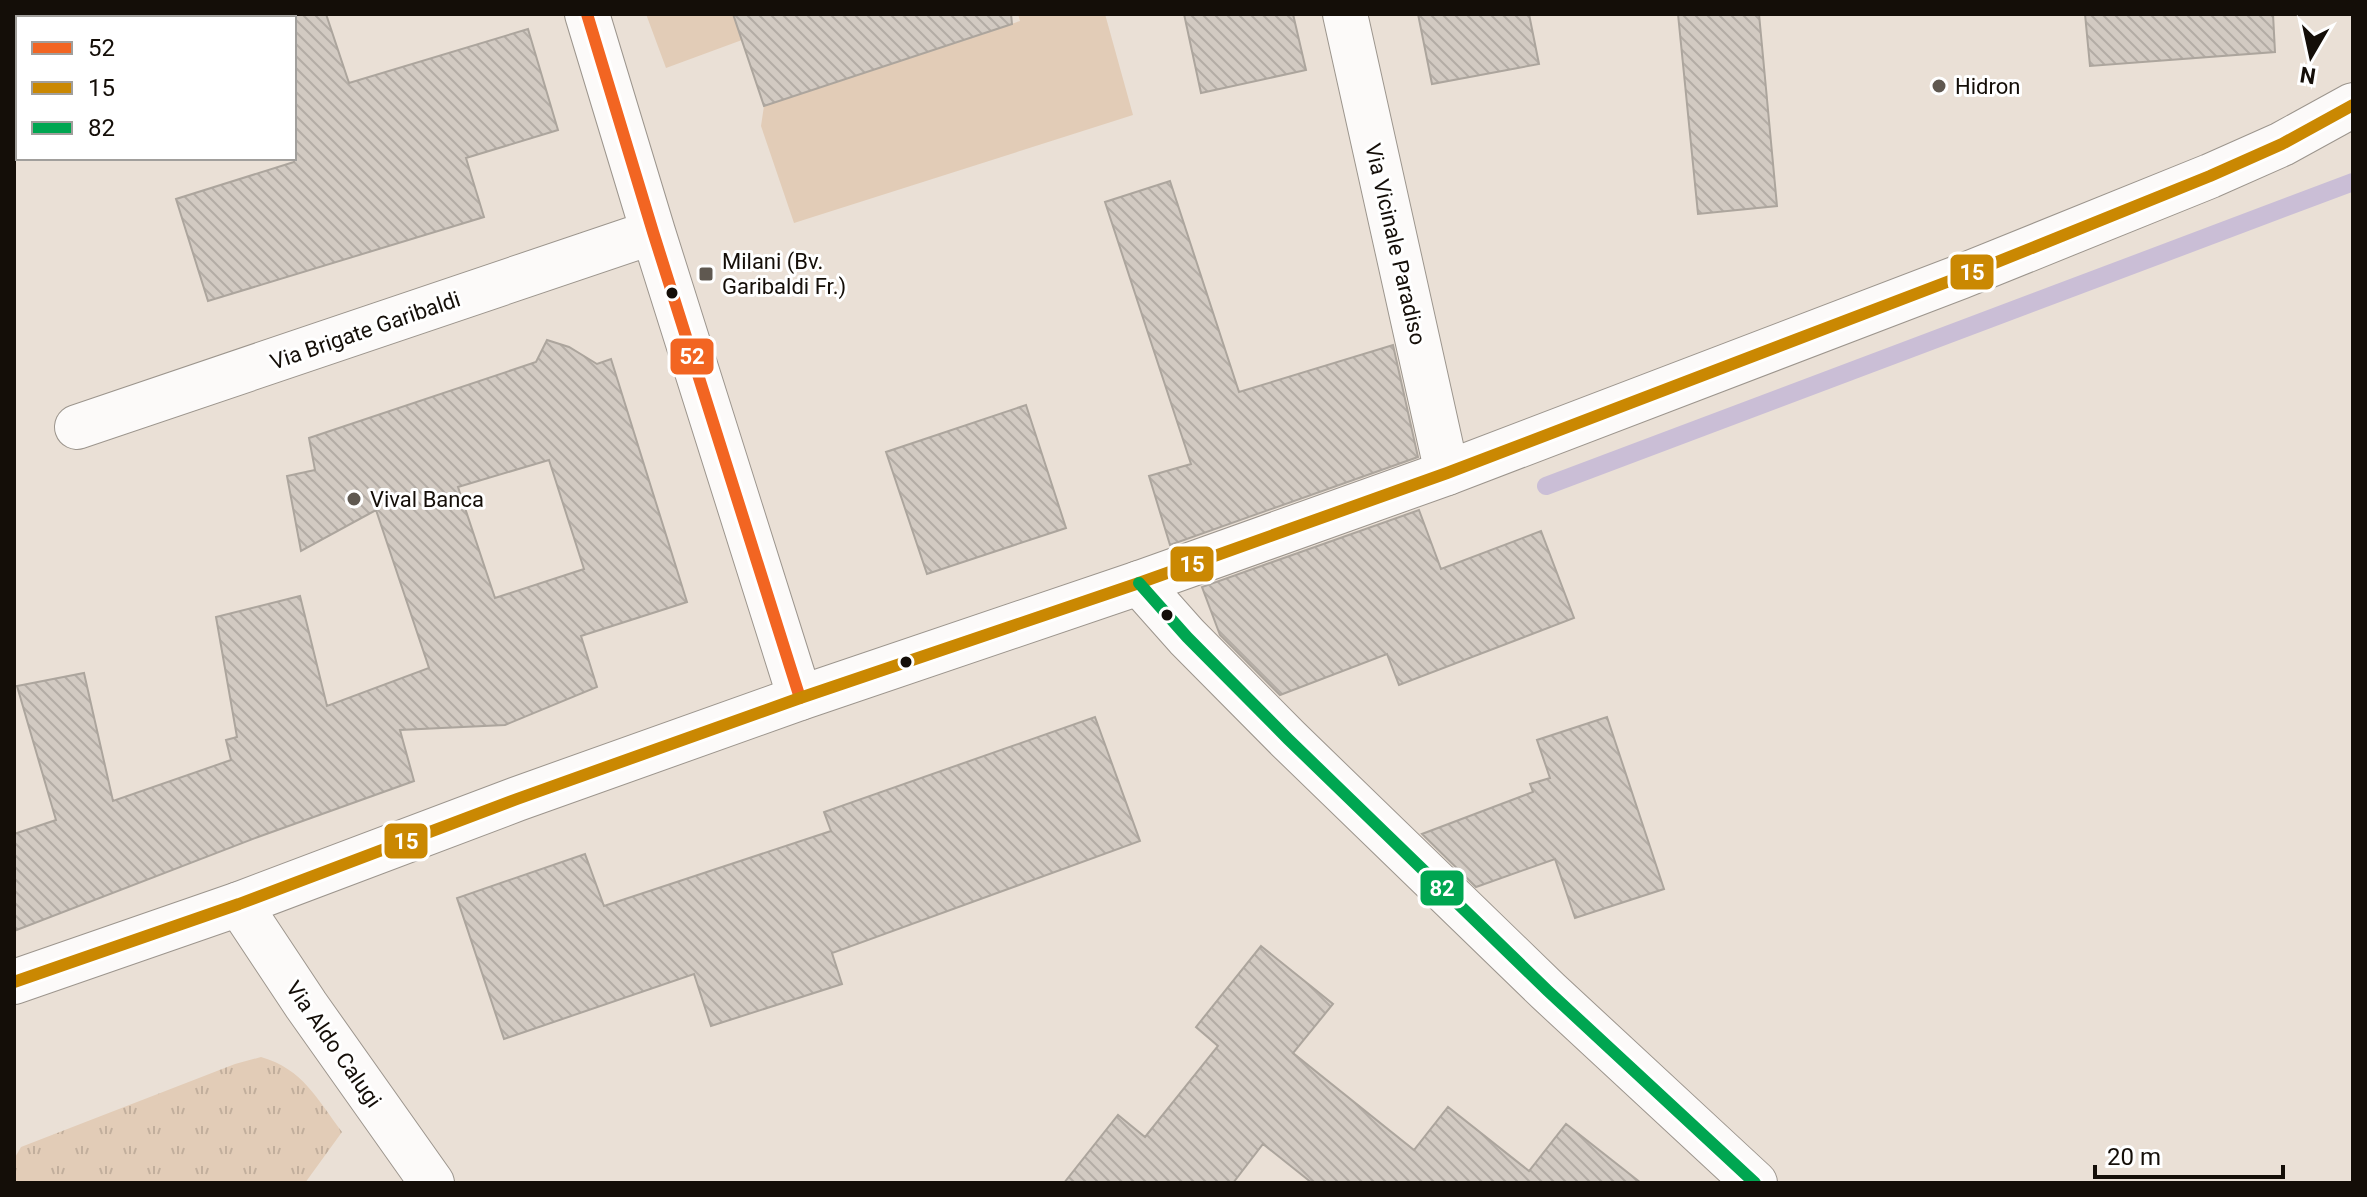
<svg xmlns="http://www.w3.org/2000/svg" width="2367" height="1197" font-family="Roboto,sans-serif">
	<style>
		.grass { fill: #e2ccb7 }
		.park { fill: url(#park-tufts) }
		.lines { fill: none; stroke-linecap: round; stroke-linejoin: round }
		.stream { stroke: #cabed6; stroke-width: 18 }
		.building { fill: url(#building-back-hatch); stroke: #aca59d; stroke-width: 2; fill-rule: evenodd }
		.minor-casing { stroke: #9c958d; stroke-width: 46 }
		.tertiary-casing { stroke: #9c958d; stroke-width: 46 }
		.minor { stroke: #fcfaf9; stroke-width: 44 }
		.tertiary { stroke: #fcfaf9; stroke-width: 44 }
		.bus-1-casing { stroke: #fff; stroke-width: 18 }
		.bus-2-casing { stroke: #fff; stroke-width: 18 }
		.bus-3-casing { stroke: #fff; stroke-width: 18 }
		.bus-1 { stroke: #f26522; stroke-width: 12 }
		.bus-2 { stroke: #ca8802; stroke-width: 12 }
		.bus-3 { stroke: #00a651; stroke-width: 12 }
		.poi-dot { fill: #5f5850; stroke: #fff; stroke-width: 3 }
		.bus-dot { fill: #140e08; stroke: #fff; stroke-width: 3 }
		.labels { text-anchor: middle; stroke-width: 6; stroke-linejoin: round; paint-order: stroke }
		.poi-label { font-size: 22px; fill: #140e08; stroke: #fff; text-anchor: start }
		.street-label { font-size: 22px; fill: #140e08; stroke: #fff }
		.line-badge { stroke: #fff; stroke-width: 3 }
		.badge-label { font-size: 22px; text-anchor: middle; font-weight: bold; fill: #fff }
	</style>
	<defs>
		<pattern id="park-tufts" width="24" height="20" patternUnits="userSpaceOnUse" patternTransform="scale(2)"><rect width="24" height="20" fill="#e2ccb7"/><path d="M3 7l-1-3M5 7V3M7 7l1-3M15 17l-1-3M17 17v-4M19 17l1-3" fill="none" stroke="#c1ae9c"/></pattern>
		<pattern id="building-back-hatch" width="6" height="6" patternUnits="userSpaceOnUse" patternTransform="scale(2)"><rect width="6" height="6" fill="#d2cac2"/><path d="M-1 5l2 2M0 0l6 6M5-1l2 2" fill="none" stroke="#b3aca5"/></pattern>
	</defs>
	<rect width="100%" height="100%" fill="#eae0d6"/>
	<path class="grass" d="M 646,14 L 733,14 L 742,40 L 666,68 Z
		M 1018,14 L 1105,14 L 1133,115 L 794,223 L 761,126 L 764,106 L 1020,21 Z"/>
	<path class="park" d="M 261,1057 C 303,1069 317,1099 342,1132 L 305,1183 L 14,1183 L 14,1159 L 21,1147 L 235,1064 Z"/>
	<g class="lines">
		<path class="stream" d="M 1546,486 L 2353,182"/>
	</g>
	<path class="building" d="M 294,14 L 326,14 L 349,83 L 528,29 L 558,130 L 466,158 L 484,217 L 208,301 L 176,199 L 294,162 Z
		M 733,14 L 1011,14 L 1012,24 L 764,106 Z
		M 1184,14 L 1293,14 L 1306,70 L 1201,93 Z
		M 1418,14 L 1529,14 L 1539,64 L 1432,84 Z
		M 1678,14 L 1759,14 L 1777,206 L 1698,214 Z
		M 2085,14 L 2273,14 L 2275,52 L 2090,66 Z
		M 1170,181 L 1239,392 L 1393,345 L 1418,457 L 1170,545 L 1149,476 L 1191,464 L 1105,202 Z
		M 547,340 L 569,347 L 597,364 L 611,359 L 687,602 L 581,636 L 597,687 L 505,725 L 400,730 L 414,781 L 258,837 L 14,931 L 14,834 L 56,820 L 17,686 L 84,673 L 113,801 L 231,760 L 226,740 L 237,737 L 216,617 L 300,596 L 327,706 L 429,668 L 376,510 L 301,551 L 287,476 L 315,470 L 309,438 L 536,362 ZM 549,460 L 584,569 L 495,598 L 458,487 Z
		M 1026,405 L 1066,528 L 927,574 L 886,452 Z
		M 1419,510 L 1441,569 L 1541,531 L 1574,618 L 1399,685 L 1387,654 L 1280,695 L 1220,635 L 1202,587 Z
		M 1095,717 L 1140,841 L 832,953 L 842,984 L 711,1026 L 694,974 L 504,1039 L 457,898 L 585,854 L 604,906 L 831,831 L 824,812 Z
		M 1607,717 L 1664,889 L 1575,918 L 1555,859 L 1476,887 L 1422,834 L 1533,792 L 1530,784 L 1550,778 L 1537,740 Z
		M 1261,946 L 1333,1004 L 1293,1053 L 1414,1150 L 1448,1107 L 1529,1171 L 1566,1124 L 1641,1183 L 1312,1183 L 1263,1144 L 1233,1183 L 1064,1183 L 1118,1115 L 1145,1137 L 1218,1046 L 1196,1027 Z"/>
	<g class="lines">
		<g class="minor-casing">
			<path id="minor" d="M 587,14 L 653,232 L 800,698
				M 1345,14 L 1447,473
				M 77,427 L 653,232
				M 1139,583 L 1187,637 L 1288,739 L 1548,991 L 1755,1183
				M 239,904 L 306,1005 L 432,1183"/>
		</g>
		<g class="tertiary-casing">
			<path id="tertiary" d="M 14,982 L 239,904 L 517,799 L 800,698 L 1139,583 L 1447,473 L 1960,277 L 2210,176 L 2282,144 L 2353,105"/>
		</g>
		<use href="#minor" class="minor"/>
		<use href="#tertiary" class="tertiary"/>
		<g class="bus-1-casing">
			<path id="bus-1" d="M 587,14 L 653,232 L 800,698"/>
		</g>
		<g class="bus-2-casing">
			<path id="bus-2" d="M 14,982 L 239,904 L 517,799 L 800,698 L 1139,583 L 1447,473 L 1960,277 L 2210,176 L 2282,144 L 2353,105"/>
		</g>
		<g class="bus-3-casing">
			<path id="bus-3" d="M 1139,583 L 1187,637 L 1288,739 L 1548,991 L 1755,1183"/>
		</g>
		<use href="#bus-1" class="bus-1"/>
		<use href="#bus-2" class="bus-2"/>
		<use href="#bus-3" class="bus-3"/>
	</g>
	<g class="poi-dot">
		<circle cx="1939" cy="86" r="8"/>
		<rect x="698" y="266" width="16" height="16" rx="4"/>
		<circle cx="354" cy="499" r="8"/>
	</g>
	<g class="bus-dot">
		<circle cx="672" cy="293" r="7"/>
		<circle cx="1167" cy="615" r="7"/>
		<circle cx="906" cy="662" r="7"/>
	</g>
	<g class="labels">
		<g class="poi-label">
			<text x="1955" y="94">Hidron</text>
			<text x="722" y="269">Milani (Bv.<tspan x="722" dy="25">Garibaldi Fr.)</tspan></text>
			<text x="370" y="507">Vival Banca</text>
		</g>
		<g class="street-label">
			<text transform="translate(1396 244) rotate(77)" y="8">Via Vicinale Paradiso</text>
			<text transform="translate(365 330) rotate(-19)" y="8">Via Brigate Garibaldi</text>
			<text transform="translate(334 1044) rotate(55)" y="8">Via Aldo Calugi</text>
		</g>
	</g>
	<g class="line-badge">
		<rect x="1949" y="253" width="46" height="38" rx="8" fill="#ca8802"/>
		<rect x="669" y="337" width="46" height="39" rx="8" fill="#f26522"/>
		<rect x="1169" y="545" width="46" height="38" rx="8" fill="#ca8802"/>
		<rect x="383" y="822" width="46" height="38" rx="8" fill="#ca8802"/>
		<rect x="1419" y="869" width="46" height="38" rx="8" fill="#00a651"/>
	</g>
	<g class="badge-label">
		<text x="1972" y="280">15</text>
		<text x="692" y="364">52</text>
		<text x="1192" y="572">15</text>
		<text x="406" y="849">15</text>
		<text x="1442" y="896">82</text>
	</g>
	<rect width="2367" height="1197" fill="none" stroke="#140e08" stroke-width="32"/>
	<rect x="16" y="16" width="280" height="144" fill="#ffffff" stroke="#a19f9c" stroke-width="2"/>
	<rect x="32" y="42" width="40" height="12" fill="#f26522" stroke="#a19f9c" stroke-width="2"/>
	<text x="88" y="56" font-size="24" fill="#140e08">52</text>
	<rect x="32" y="82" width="40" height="12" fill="#ca8802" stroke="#a19f9c" stroke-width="2"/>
	<text x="88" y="96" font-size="24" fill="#140e08">15</text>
	<rect x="32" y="122" width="40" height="12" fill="#00a651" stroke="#a19f9c" stroke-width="2"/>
	<text x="88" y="136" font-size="24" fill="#140e08">82</text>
	<g transform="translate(2311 56) rotate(189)" stroke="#ffffff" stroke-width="6" paint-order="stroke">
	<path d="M0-6L14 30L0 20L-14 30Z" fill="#140e08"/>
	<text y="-12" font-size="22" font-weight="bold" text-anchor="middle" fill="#140e08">N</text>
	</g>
	<path d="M2095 1165v12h188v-12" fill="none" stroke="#140e08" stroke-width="4"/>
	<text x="2107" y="1165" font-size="24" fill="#140e08" stroke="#ffffff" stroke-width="6" paint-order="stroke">20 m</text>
</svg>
